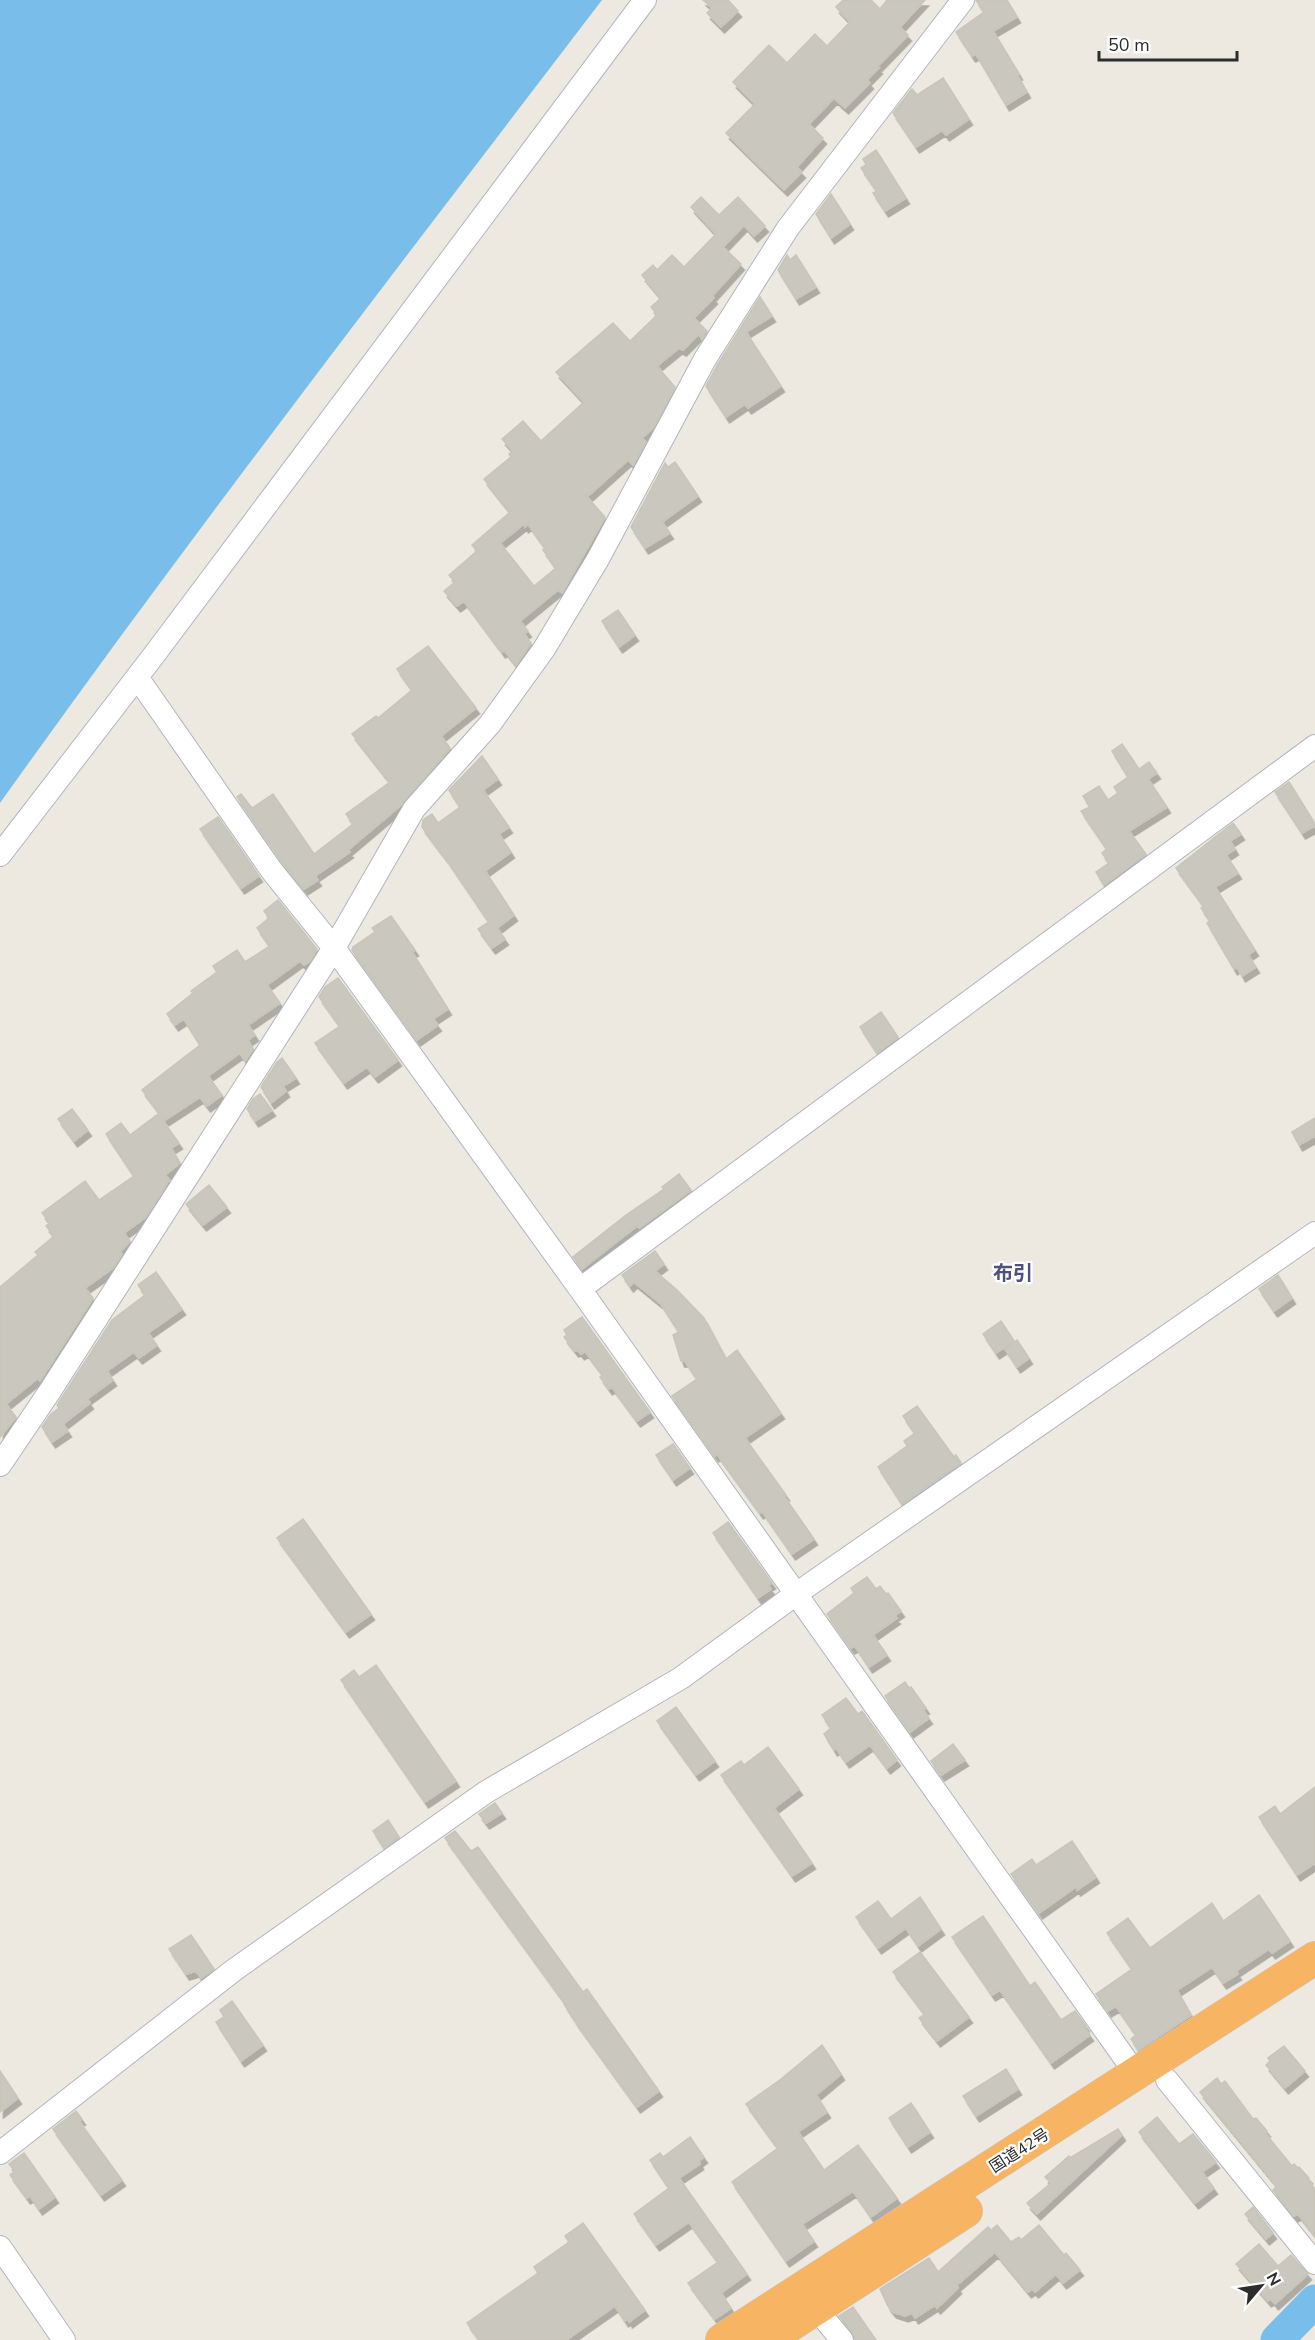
<svg xmlns="http://www.w3.org/2000/svg" width="1315" height="2340" font-family="'Nunito Sans','Noto Sans JP',sans-serif">
	<style>
		.water { fill: #79beea }
		.lines { fill: none; stroke-linecap: round; stroke-linejoin: round }
		.river { stroke: #79beea; stroke-width: 33 }
		.building { fill: #c9c7be; stroke: #c9c5b9; stroke-width: 1.5; fill-rule: evenodd; filter: url(#shadow) }
		.minor-casing { stroke: #b3b4bf; stroke-width: 24 }
		.highway-casing { stroke: #c8c8c8; stroke-width: 34 }
		.minor { stroke: #fff; stroke-width: 22 }
		.highway { stroke: #f7b462; stroke-width: 33 }
		.labels { text-anchor: middle; stroke-width: 4.5; stroke-linejoin: round; paint-order: stroke }
		.street-label { font-size: 16px; fill: #2d2d2d; stroke: #fff }
		.quarter-label { font-size: 20px; font-weight: bold; fill: #4f517c; stroke: #fff }
	</style>
	<defs>
		<filter id="shadow"><feDropShadow dx="3.5" dy="6" stdDeviation="0" flood-color="#0004"/></filter>
	</defs>
	<rect width="100%" height="100%" fill="#ede9e0"/>
	<path class="water" d="M 0,0 L 602,0 C 399,266 194,531 0,803 Z"/>
	<g class="lines">
		<path class="river" d="M 1277,2340 L 1315,2301"/>
	</g>
	<path class="building" d="M 703,0 L 728,0 L 738,11 L 721,27 L 707,13 L 712,8 Z
		M 843,0 L 871,0 L 880,9 L 887,0 L 925,0 L 900,27 L 908,35 L 877,67 L 879,68 L 867,80 L 870,83 L 845,108 L 834,98 L 809,124 L 823,138 L 797,167 L 802,172 L 784,190 L 726,133 L 755,104 L 733,82 L 769,45 L 787,63 L 815,34 L 827,46 L 850,22 L 836,7 Z
		M 976,0 L 1007,0 L 1017,17 L 993,31 L 1019,74 L 1017,75 L 1027,92 L 1006,105 L 976,54 L 972,56 L 956,32 L 984,12 Z
		M 943,78 L 969,119 L 946,135 L 942,130 L 916,147 L 893,113 L 912,89 L 917,95 Z
		M 876,150 L 906,198 L 885,211 L 873,193 L 877,191 L 861,168 L 866,165 L 863,159 Z
		M 831,194 L 850,224 L 831,238 L 816,214 Z
		M 701,197 L 719,215 L 738,197 L 765,226 L 754,236 L 744,225 L 723,247 L 741,264 L 712,296 L 714,298 L 694,318 L 707,331 L 702,339 L 699,334 L 683,350 L 679,348 L 657,366 L 675,387 L 653,428 L 642,438 L 646,442 L 633,465 L 628,460 L 587,497 L 605,517 L 562,593 L 558,590 L 520,621 L 528,631 L 524,634 L 531,643 L 516,665 L 504,650 L 502,652 L 464,601 L 457,606 L 444,591 L 455,582 L 449,575 L 477,551 L 472,545 L 510,512 L 484,479 L 511,457 L 509,454 L 513,451 L 502,439 L 523,421 L 541,441 L 584,402 L 556,372 L 613,323 L 630,341 L 655,317 L 656,313 L 651,307 L 661,298 L 642,275 L 653,265 L 657,270 L 672,255 L 684,267 L 716,234 L 691,207 ZM 524,524 L 525,527 L 528,524 L 546,549 L 543,550 L 556,568 L 534,586 L 500,543 Z
		M 787,255 L 790,260 L 796,255 L 816,287 L 796,299 L 778,270 Z
		M 760,297 L 772,316 L 746,332 L 781,386 L 748,408 L 745,404 L 726,417 L 706,386 L 718,364 Z
		M 675,462 L 698,496 L 662,522 L 670,533 L 645,548 L 631,527 L 665,463 L 668,467 Z
		M 618,610 L 635,635 L 619,647 L 602,621 Z
		M 428,646 L 476,708 L 441,736 L 450,748 L 400,806 L 348,850 L 350,852 L 315,876 L 318,880 L 304,889 L 283,863 L 237,797 L 241,794 L 252,808 L 273,794 L 314,854 L 353,824 L 346,814 L 390,782 L 352,734 L 376,716 L 378,718 L 412,690 L 397,669 Z
		M 1122,744 L 1139,769 L 1149,762 L 1157,773 L 1148,779 L 1167,807 L 1129,831 L 1146,854 L 1104,885 L 1096,872 L 1109,863 L 1102,853 L 1107,849 L 1081,811 L 1090,807 L 1083,796 L 1099,786 L 1108,800 L 1118,793 L 1114,787 L 1128,777 L 1112,751 Z
		M 482,756 L 498,779 L 483,790 L 509,827 L 499,834 L 511,852 L 485,871 L 514,915 L 497,928 L 505,939 L 492,948 L 478,929 L 489,922 L 447,860 L 422,827 L 423,820 L 432,814 L 438,823 L 460,807 L 449,790 Z
		M 1289,782 L 1315,824 L 1315,826 L 1302,833 L 1275,792 Z
		M 218,817 L 259,876 L 241,888 L 200,829 Z
		M 1233,823 L 1241,834 L 1230,841 L 1235,849 L 1226,855 L 1238,873 L 1215,887 L 1255,950 L 1248,955 L 1256,967 L 1242,976 L 1237,967 L 1234,969 L 1207,923 L 1210,921 L 1201,908 L 1204,906 L 1176,868 Z
		M 278,900 L 317,949 L 310,961 L 304,965 L 300,961 L 267,985 L 280,1003 L 248,1025 L 255,1035 L 248,1040 L 253,1049 L 245,1061 L 240,1053 L 208,1076 L 222,1095 L 207,1106 L 200,1097 L 165,1120 L 142,1090 L 200,1045 L 184,1019 L 175,1025 L 167,1014 L 193,993 L 191,991 L 217,972 L 213,966 L 237,950 L 245,962 L 270,946 L 257,928 L 269,918 L 264,911 Z
		M 391,916 L 415,950 L 412,952 L 448,1009 L 433,1019 L 438,1025 L 417,1040 L 352,950 L 353,947 L 375,932 L 372,928 Z
		M 338,978 L 398,1060 L 375,1077 L 367,1067 L 344,1083 L 315,1043 L 340,1026 L 319,997 L 325,987 Z
		M 881,1012 L 898,1037 L 877,1053 L 860,1027 Z
		M 282,1058 L 296,1078 L 283,1086 L 286,1091 L 271,1103 L 261,1087 L 277,1062 Z
		M 260,1094 L 272,1110 L 255,1121 L 247,1109 L 253,1099 Z
		M 72,1109 L 88,1130 L 74,1141 L 58,1119 Z
		M 158,1114 L 179,1143 L 171,1148 L 180,1163 L 165,1175 L 169,1180 L 146,1217 L 124,1233 L 130,1241 L 120,1252 L 122,1254 L 113,1268 L 85,1288 L 93,1298 L 40,1381 L 38,1378 L 6,1404 L 16,1417 L 0,1437 L 0,1287 L 38,1255 L 35,1252 L 54,1236 L 46,1226 L 50,1223 L 42,1213 L 85,1181 L 99,1200 L 134,1176 L 106,1134 L 121,1123 L 130,1135 Z
		M 1315,1118 L 1315,1136 L 1299,1145 L 1292,1132 Z
		M 679,1174 L 691,1190 L 639,1228 L 637,1226 L 582,1269 L 573,1257 L 626,1215 L 664,1189 L 662,1187 Z
		M 209,1185 L 227,1207 L 203,1225 L 186,1204 Z
		M 655,1251 L 664,1264 L 655,1271 L 677,1290 L 704,1318 L 726,1359 L 737,1350 L 781,1413 L 745,1438 L 786,1495 L 784,1496 L 814,1539 L 792,1554 L 762,1511 L 760,1513 L 717,1454 L 715,1456 L 672,1396 L 697,1379 L 685,1361 L 681,1361 L 673,1335 L 679,1332 L 661,1304 L 634,1282 L 630,1286 L 622,1275 Z
		M 156,1272 L 182,1309 L 148,1333 L 157,1345 L 139,1358 L 134,1352 L 107,1371 L 113,1380 L 87,1399 L 90,1403 L 63,1424 L 68,1431 L 52,1442 L 42,1427 L 51,1414 L 59,1408 L 57,1405 L 112,1320 L 145,1295 L 138,1285 Z
		M 1278,1275 L 1292,1298 L 1274,1311 L 1259,1289 Z
		M 582,1317 L 650,1412 L 637,1421 L 612,1387 L 609,1389 L 600,1377 L 603,1375 L 585,1351 L 581,1354 L 578,1350 L 575,1351 L 564,1337 L 567,1335 L 564,1330 Z
		M 1001,1321 L 1014,1341 L 996,1353 L 983,1334 Z
		M 1017,1340 L 1029,1358 L 1017,1367 L 1005,1349 Z
		M 917,1406 L 954,1457 L 956,1455 L 961,1463 L 902,1504 L 878,1467 L 907,1446 L 904,1441 L 915,1433 L 903,1416 Z
		M 673,1444 L 690,1468 L 673,1480 L 656,1455 Z
		M 303,1519 L 371,1614 L 346,1632 L 277,1538 Z
		M 728,1522 L 772,1583 L 768,1585 L 771,1589 L 758,1598 L 713,1533 Z
		M 867,1577 L 876,1589 L 880,1586 L 886,1594 L 888,1593 L 901,1611 L 894,1616 L 897,1618 L 873,1635 L 887,1655 L 869,1667 L 855,1646 L 851,1648 L 827,1614 L 854,1593 L 851,1588 Z
		M 376,1665 L 456,1781 L 425,1802 L 341,1680 L 354,1670 L 359,1677 Z
		M 905,1682 L 909,1688 L 911,1687 L 926,1708 L 923,1710 L 929,1718 L 910,1732 L 885,1696 Z
		M 846,1698 L 858,1714 L 862,1711 L 897,1760 L 887,1768 L 870,1745 L 846,1762 L 836,1748 L 834,1750 L 824,1734 L 831,1728 L 822,1715 Z
		M 676,1707 L 715,1761 L 696,1775 L 657,1721 Z
		M 953,1744 L 965,1760 L 941,1775 L 931,1761 Z
		M 768,1747 L 799,1789 L 774,1808 L 812,1863 L 792,1876 L 721,1775 L 741,1761 L 744,1765 Z
		M 1315,1787 L 1315,1863 L 1297,1875 L 1259,1817 L 1275,1806 L 1280,1814 Z
		M 495,1803 L 502,1813 L 486,1823 L 479,1814 Z
		M 388,1820 L 399,1837 L 384,1848 L 373,1831 Z
		M 455,1831 L 471,1851 L 478,1847 L 583,1992 L 587,1989 L 659,2091 L 637,2107 L 577,2024 L 564,2004 L 565,2003 L 445,1838 Z
		M 1072,1841 L 1096,1877 L 1077,1890 L 1076,1887 L 1039,1913 L 1011,1874 L 1032,1859 L 1036,1865 Z
		M 1259,1895 L 1290,1941 L 1272,1953 L 1269,1949 L 1236,1971 L 1238,1974 L 1223,1983 L 1212,1967 L 1177,1990 L 1191,2015 L 1138,2050 L 1131,2039 L 1136,2035 L 1116,2006 L 1108,2011 L 1096,1994 L 1132,1969 L 1107,1933 L 1128,1918 L 1150,1948 L 1212,1903 L 1223,1921 Z
		M 920,1897 L 941,1929 L 918,1946 L 906,1928 L 878,1948 L 856,1917 L 878,1901 L 891,1919 Z
		M 983,1916 L 1030,1986 L 1035,1982 L 1061,2020 L 1075,2011 L 1086,2026 L 1084,2027 L 1090,2035 L 1051,2063 L 1000,1990 L 992,1995 L 952,1937 Z
		M 191,1935 L 214,1969 L 201,1978 L 196,1971 L 186,1974 L 169,1949 Z
		M 920,1952 L 969,2017 L 937,2041 L 919,2018 L 925,2014 L 893,1972 Z
		M 232,2001 L 263,2045 L 241,2061 L 216,2022 L 224,2017 L 220,2010 Z
		M 822,2045 L 841,2074 L 816,2095 L 827,2112 L 798,2132 L 824,2170 L 858,2145 L 897,2198 L 871,2217 L 853,2191 L 802,2224 L 814,2241 L 786,2261 L 732,2182 L 778,2148 L 746,2104 L 781,2079 Z
		M 1284,2046 L 1305,2071 L 1285,2088 L 1266,2065 L 1270,2061 L 1268,2058 Z
		M 1006,2069 L 1018,2089 L 976,2116 L 963,2096 Z
		M 0,2071 L 18,2098 L 0,2112 Z
		M 1217,2078 L 1221,2084 L 1225,2081 L 1253,2119 L 1256,2118 L 1267,2131 L 1265,2133 L 1292,2166 L 1294,2164 L 1298,2168 L 1299,2167 L 1309,2178 L 1307,2179 L 1315,2189 L 1315,2235 L 1298,2214 L 1294,2216 L 1273,2190 L 1276,2187 L 1273,2181 L 1200,2092 Z
		M 911,2103 L 930,2132 L 908,2147 L 889,2118 Z
		M 76,2111 L 82,2119 L 79,2121 L 122,2180 L 101,2195 L 53,2129 Z
		M 1157,2117 L 1179,2144 L 1193,2134 L 1216,2162 L 1202,2172 L 1214,2188 L 1195,2203 L 1139,2132 Z
		M 1118,2129 L 1122,2135 L 1037,2214 L 1027,2203 L 1051,2183 L 1045,2177 L 1069,2156 L 1070,2158 Z
		M 690,2137 L 704,2157 L 699,2161 L 700,2164 L 679,2178 L 747,2274 L 721,2293 L 731,2308 L 715,2319 L 688,2283 L 718,2262 L 689,2222 L 656,2245 L 634,2214 L 669,2188 L 650,2160 L 660,2153 L 663,2157 Z
		M 24,2153 L 55,2197 L 39,2209 L 30,2196 L 27,2198 L 10,2175 L 15,2171 L 9,2164 Z
		M 1253,2207 L 1273,2233 L 1266,2239 L 1245,2214 Z
		M 583,2223 L 645,2310 L 629,2322 L 628,2319 L 625,2321 L 615,2306 L 566,2340 L 479,2340 L 467,2323 L 538,2273 L 534,2267 L 569,2242 L 565,2236 Z
		M 997,2225 L 1011,2242 L 1019,2237 L 1021,2240 L 1039,2225 L 1064,2255 L 1066,2253 L 1080,2270 L 1063,2283 L 1056,2274 L 1035,2292 L 1032,2289 L 1028,2292 L 995,2252 L 957,2285 L 958,2288 L 937,2308 L 935,2305 L 915,2318 L 912,2313 L 905,2316 L 893,2312 L 888,2306 L 880,2289 L 929,2258 L 938,2272 L 988,2227 L 991,2230 Z
		M 1259,2244 L 1278,2266 L 1291,2255 L 1308,2274 L 1275,2304 L 1271,2299 L 1268,2301 L 1236,2264 Z
		M 853,2307 L 876,2340 L 855,2340 L 852,2331 L 839,2316 Z"/>
	<g class="lines">
		<g class="minor-casing">
			<path id="minor" d="M 137,677 L 272,871 L 334,948 L 580,1289 L 1136,2074
				M 0,855 L 154,655 L 645,0
				M 580,1289 L 1315,746
				M 0,1465 L 50,1391 L 334,948 L 414,809 L 490,724 L 544,649 L 598,559 L 705,359 L 788,228 L 963,0
				M 1167,2080 L 1315,2263
				M 0,2153 L 234,1970 L 486,1792 L 681,1678 L 796,1594 L 1315,1233
				M 0,2247 L 64,2340
				M 809,2297 L 816,2309 L 842,2340"/>
		</g>
		<g class="highway-casing">
			<path id="highway" d="M 722,2340 L 1315,1958
				M 767,2340 L 966,2211"/>
		</g>
		<use href="#minor" class="minor"/>
		<use href="#highway" class="highway"/>
	</g>
	<g class="labels">
		<g class="street-label">
			<text transform="translate(1019 2150) rotate(-33)" y="6">国道42号</text>
		</g>
		<g class="quarter-label">
			<text x="1013" y="1280">布引</text>
		</g>
	</g>
	<g transform="translate(1261 2286) rotate(61)" stroke="#ffffff" stroke-width="4.5" paint-order="stroke">
	<path d="M0-4.5L10 22L0 15L-10 22Z" fill="#2d2d2d"/>
	<text y="-9" font-size="16" font-weight="bold" text-anchor="middle" fill="#2d2d2d">N</text>
	</g>
	<path d="M1099 51v9h138v-9" fill="none" stroke="#2d2d2d" stroke-width="3"/>
	<text x="1108" y="51" font-size="18" fill="#2d2d2d" stroke="#ffffff" stroke-width="4.5" paint-order="stroke">50 m</text>
</svg>
